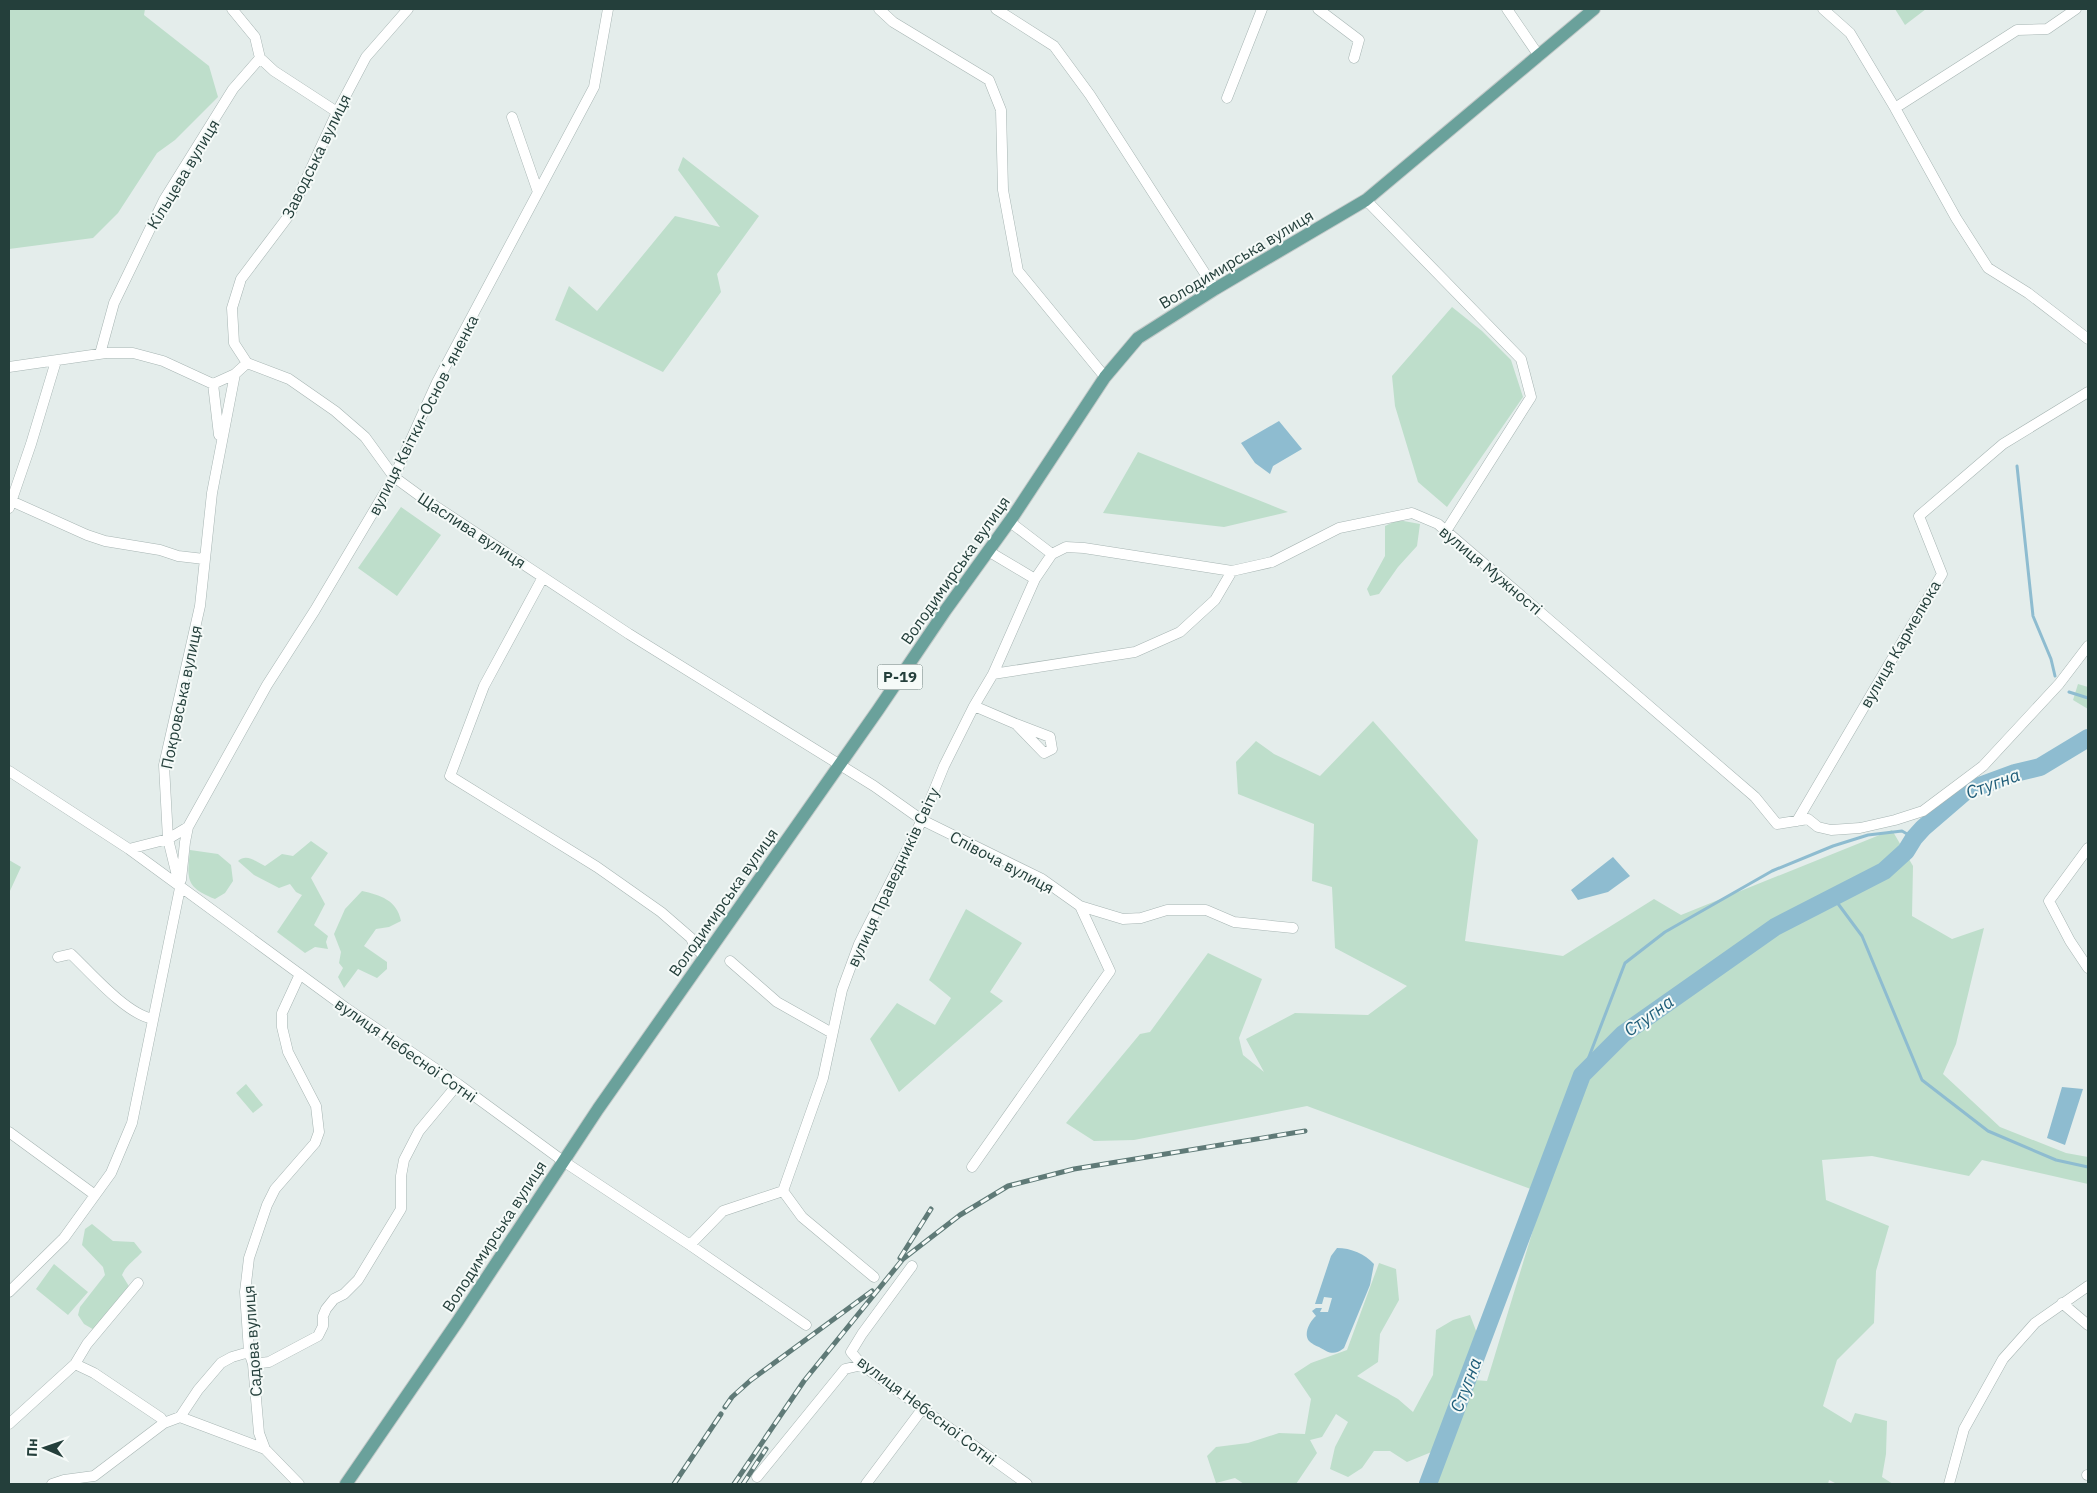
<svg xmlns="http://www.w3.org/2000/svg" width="2097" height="1493" font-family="'IBM Plex Sans',sans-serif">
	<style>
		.green { fill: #bedecb }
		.water { fill: #8ebcd0 }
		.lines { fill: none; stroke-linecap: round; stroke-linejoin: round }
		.stream { stroke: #8ebcd0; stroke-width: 3 }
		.river { stroke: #8ebcd0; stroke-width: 18 }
		.minor-casing { stroke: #a7b5b3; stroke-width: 11 }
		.major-casing { stroke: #c2c9c8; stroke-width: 14 }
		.minor { stroke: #fff; stroke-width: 10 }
		.major { stroke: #6aa19b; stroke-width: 12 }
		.rail-casing { stroke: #5f7a77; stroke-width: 5 }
		.rail { stroke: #f5faf8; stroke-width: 3; stroke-dasharray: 9; stroke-linecap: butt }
		.labels { text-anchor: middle; stroke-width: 4; stroke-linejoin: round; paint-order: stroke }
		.shield { fill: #f5faf8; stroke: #637774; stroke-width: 1 }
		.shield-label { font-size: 15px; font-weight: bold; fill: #243f3b }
		.street-label { font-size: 16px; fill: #243f3b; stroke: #f5faf8 }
		.water-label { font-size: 18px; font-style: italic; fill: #1f5d79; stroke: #f5faf8 }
	</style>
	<rect width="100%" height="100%" fill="#e4edeb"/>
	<path class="green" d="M 9,9 L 145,9 L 144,15 L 209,66 L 218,97 L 175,140 L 157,153 L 118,213 L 93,238 L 9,249 Z
		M 1895,9 L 1926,9 L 1905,25 Z
		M 683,157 L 759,216 L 717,274 L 721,292 L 663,372 L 555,320 L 569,286 L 597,311 L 675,216 L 720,227 L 678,170 Z
		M 1452,307 L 1482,331 L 1511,360 L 1523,397 L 1447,507 L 1418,482 L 1395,406 L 1392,376 Z
		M 1138,452 L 1288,512 L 1224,527 L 1103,513 Z
		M 401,507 L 441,535 L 397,596 L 358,568 Z
		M 1398,520 L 1420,524 L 1417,546 L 1398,567 L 1379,594 L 1370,596 L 1367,589 L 1385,556 L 1385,526 Z
		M 2078,684 L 2088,687 L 2088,709 L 2073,700 Z
		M 1373,721 L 1478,840 L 1465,941 L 1563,956 L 1654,899 L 1681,915 L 1892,830 L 1913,866 L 1912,916 L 1952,939 L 1984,928 L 1956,1044 L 1943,1074 L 2000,1127 L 2066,1153 L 2088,1157 L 2088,1184 L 1982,1160 L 1969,1176 L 1872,1156 L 1822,1160 L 1826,1200 L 1889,1226 L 1876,1271 L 1874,1323 L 1837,1360 L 1823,1406 L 1851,1423 L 1855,1413 L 1887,1421 L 1886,1454 L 1882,1477 L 1893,1484 L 1837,1484 L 1829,1480 L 1828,1484 L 1436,1484 L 1474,1380 L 1487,1381 L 1544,1194 L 1307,1106 L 1134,1140 L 1094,1141 L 1066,1123 L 1140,1034 L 1150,1032 L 1208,953 L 1262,979 L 1239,1038 L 1243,1055 L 1264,1072 L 1246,1039 L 1295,1013 L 1368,1015 L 1407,986 L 1335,948 L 1332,887 L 1312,881 L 1314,824 L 1238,794 L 1236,762 L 1256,741 L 1274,754 L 1320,776 Z
		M 311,841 L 328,853 L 311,878 L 325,904 L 314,925 L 328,936 L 326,942 L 328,949 L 315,947 L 305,953 L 277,932 L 302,895 L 296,892 L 290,884 L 279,888 L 254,875 L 238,861 C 247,853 256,862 265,866 L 282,854 L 293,856 Z
		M 190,850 L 218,854 L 231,865 L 233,881 L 225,893 L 215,899 C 185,887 187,879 190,850 Z
		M 9,860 L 21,867 L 9,893 Z
		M 362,891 C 380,895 397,900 401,921 L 389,927 L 376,929 L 364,946 L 387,962 L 387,969 L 377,978 L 358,969 L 344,988 L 338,977 L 343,968 L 339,963 L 341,952 L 334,934 L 345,909 Z
		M 966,909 L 1022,943 L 990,992 L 1003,1001 L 899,1092 L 870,1039 L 897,1003 L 935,1025 L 951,998 L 929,980 Z
		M 246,1084 L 263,1105 L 253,1113 L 236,1093 Z
		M 92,1224 L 113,1241 L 134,1242 L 142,1252 C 135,1260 126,1265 122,1275 L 130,1288 L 96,1331 L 84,1324 L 78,1315 L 80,1307 L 105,1275 L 103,1267 L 82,1245 L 85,1229 Z
		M 1379,1263 L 1396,1269 L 1399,1300 L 1380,1334 L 1378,1362 L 1357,1376 L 1398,1399 L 1413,1412 L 1433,1375 L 1436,1330 L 1453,1320 L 1470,1315 L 1478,1336 L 1434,1451 L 1407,1462 L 1390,1451 L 1374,1451 L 1362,1468 L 1348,1477 L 1330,1469 L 1335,1447 L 1348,1422 L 1336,1414 L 1322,1437 L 1310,1440 L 1317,1453 L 1296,1484 L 1244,1484 L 1235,1478 L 1216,1483 L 1207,1456 L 1216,1447 L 1248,1443 L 1279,1433 L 1305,1434 L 1311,1399 L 1294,1374 L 1311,1363 L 1347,1350 Z
		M 54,1264 L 88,1292 L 68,1315 L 36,1289 Z"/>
	<path class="water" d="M 1279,421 L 1302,449 L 1273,466 L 1270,474 L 1255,463 L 1241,443 Z
		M 1613,857 L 1630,876 L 1608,892 L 1578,900 L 1571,890 Z
		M 2062,1087 L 2083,1089 L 2065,1145 L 2047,1138 Z
		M 1337,1248 C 1351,1248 1365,1254 1374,1264 L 1370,1285 L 1344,1348 C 1334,1356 1329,1353 1319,1347 C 1316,1346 1311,1343 1309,1341 C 1303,1334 1310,1321 1316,1316 L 1312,1311 L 1316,1308 L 1322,1308 L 1320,1312 L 1328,1312 L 1332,1298 L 1324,1297 L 1322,1304 L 1315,1304 L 1331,1256 Z"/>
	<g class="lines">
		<path class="stream" d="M 2017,466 L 2033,616 L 2051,659 L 2055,676
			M 2069,692 L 2088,698
			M 1833,897 L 1862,936 L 1922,1080 L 1988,1131 L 2056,1160 L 2088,1167
			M 1582,1075 L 1625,963 L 1665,932 L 1772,871 L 1833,846 L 1868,835 L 1902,831 L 1914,838"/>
		<path class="river" d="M 1428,1484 L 1582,1075 L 1623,1034 L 1775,927 L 1884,871 L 1906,851 L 1914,838 L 1923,828 L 1966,791 L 2015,773 L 2040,767 L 2088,738"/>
		<g class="minor-casing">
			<path id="minor" d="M 232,9 L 255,37 L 260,58 L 274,71 L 337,112
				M 879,9 L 893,22 L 989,80 L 1001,110 L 1003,190 L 1018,271 L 1105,377
				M 996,9 L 1054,46 L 1090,95 L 1215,289
				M 1318,9 L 1359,40 L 1354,58
				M 1507,9 L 1539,56
				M 1823,9 L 1850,33 L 1895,108 L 1956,218 L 1988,268 L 2028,293 L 2088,339
				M 1227,98 L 1262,9
				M 1895,108 L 2017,30 L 2047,29 L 2076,9
				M 512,117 L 538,192
				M 1366,200 L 1521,359 L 1531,397 L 1446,531
				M 100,354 L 114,303 L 164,200 L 233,89 L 260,58
				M 247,363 L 234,343 L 232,308 L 241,279 L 290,214 L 337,112 L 366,57 L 408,9
				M 9,367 L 106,353 L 133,353 L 163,361 L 213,384 L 235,374 L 247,363 L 289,379 L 335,411 L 365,437 L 394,477 L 420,496 L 629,634 L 874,786 L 922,820 L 1042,879 L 1080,906 L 1110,971 L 972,1167
				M 213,384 L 219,435
				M 9,500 L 87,535 L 105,541 L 160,550 L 178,556 L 204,559
				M 9,508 L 31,444 L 56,361
				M 988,551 L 1035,579 L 1052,554 L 1010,522
				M 1052,554 L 1066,547 L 1084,548 L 1232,571 L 1272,562 L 1339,528 L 1412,513 L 1438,524 L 1446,531 L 1755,797 L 1777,824 L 1808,819 L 1818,827 L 1831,830 L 1860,828 L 1895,820 L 1923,811 L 1983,766 L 2059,684 L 2088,646
				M 543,577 L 484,686 L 450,776 L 597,867 L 661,912 L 691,938 L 695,948 L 705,956
				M 993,674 L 1135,652 L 1180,632 L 1215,600 L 1232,571
				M 974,706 L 1016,724 L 1044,753 L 1052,749 L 1050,737 L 1016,724
				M 9,771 L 129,849 L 346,1008 L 458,1084 L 563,1161 L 690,1245 L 806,1325
				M 1797,821 L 1942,574 L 1919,516 L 2003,444 L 2088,392
				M 2088,848 L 2049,901 L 2070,941 L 2088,968
				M 129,849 L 168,839 L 188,827 L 267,685 L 315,610 L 394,477 L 437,382 L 594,87 L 608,9
				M 181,880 L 185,842 L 188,827
				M 1080,906 L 1123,919 L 1141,918 L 1167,910 L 1206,910 L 1234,922 L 1293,928
				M 58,957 L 71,954 C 91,973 126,1014 153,1019
				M 730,961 L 777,1002 L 832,1033
				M 9,1132 L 95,1195
				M 690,1245 L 723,1211 L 783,1191
				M 912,1266 L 862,1334 L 851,1352 L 862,1365 L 1027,1484
				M 874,1277 L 802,1217 L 783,1191 L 823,1078 L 842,990 L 859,944 L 922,820 L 944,766 L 974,706 L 993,674 L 1035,579
				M 9,1292 L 64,1238 L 111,1173 L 132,1123 L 180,888 L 168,839 L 164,765 L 200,606 L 212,493 L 235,374
				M 2062,1303 L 2088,1325
				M 75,1364 L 94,1373 L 161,1418 L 164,1423
				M 253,1364 L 269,1362 L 318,1336 L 323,1326 L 323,1316 L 326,1309 L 334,1299 L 344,1294 L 358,1280 L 401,1209 L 401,1176 L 404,1160 L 419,1131 L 458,1084
				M 180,1417 L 265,1449
				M 9,1424 L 75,1364 L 87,1344 L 138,1283
				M 2087,1475 L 2088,1475
				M 757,1477 L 845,1369 L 862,1365
				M 52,1484 L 64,1480 L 94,1476 L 164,1423 L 180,1417 L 198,1390 L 221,1363 L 232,1357 L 249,1352
				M 299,1484 L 265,1449 L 259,1433 L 253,1364 L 249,1352 L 245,1292 L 249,1258 L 267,1205 L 275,1189 L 315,1143 L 319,1132 L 316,1106 L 288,1052 L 282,1027 L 282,1013 L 300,974
				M 866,1484 L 923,1408
				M 1949,1484 L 1964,1429 L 2003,1359 L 2035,1323 L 2088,1286"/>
		</g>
		<g class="major-casing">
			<path id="major" d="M 346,1484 L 458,1321 L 598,1109 L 878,710 L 945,611 L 1012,518 L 1105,377 L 1138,338 L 1215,289 L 1366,200 L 1594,9"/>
		</g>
		<use href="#minor" class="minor"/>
		<use href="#major" class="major"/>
		<g class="rail-casing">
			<path id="rail" d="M 900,1258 L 931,1209
				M 725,1407 L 732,1397 L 751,1380 L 872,1291
				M 674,1484 L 721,1414
				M 734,1484 L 804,1381 L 903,1259 L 960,1215 L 1008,1186 L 1074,1169 L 1305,1131
				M 743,1484 L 766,1449"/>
		</g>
		<use href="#rail" class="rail"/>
	</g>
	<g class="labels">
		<rect class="shield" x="877.5" y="664.5" width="45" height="25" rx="4"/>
		<g class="shield-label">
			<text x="900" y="682">Р-19</text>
		</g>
		<g class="street-label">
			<text transform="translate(316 156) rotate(-64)" y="6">Заводська вулиця</text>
			<text transform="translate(183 174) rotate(-59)" y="6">Кільцева вулиця</text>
			<text transform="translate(1236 259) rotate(-31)" y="6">Володимирська вулиця</text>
			<text transform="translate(423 415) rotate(-63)" y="6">вулиця Квітки-Основʼяненка</text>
			<text transform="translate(472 530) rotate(33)" y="6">Щаслива вулиця</text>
			<text transform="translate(955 570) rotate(-55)" y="6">Володимирська вулиця</text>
			<text transform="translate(1491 570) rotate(40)" y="6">вулиця Мужності</text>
			<text transform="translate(1900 644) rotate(-60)" y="6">вулиця Кармелюка</text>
			<text transform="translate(181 697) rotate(-78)" y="6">Покровська вулиця</text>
			<text transform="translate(1002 862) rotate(28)" y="6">Співоча вулиця</text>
			<text transform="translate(893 877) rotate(-65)" y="6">вулиця Праведників Світу</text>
			<text transform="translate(723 902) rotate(-55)" y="6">Володимирська вулиця</text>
			<text transform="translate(406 1050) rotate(35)" y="6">вулиця Небесної Сотні</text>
			<text transform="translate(494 1236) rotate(-57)" y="6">Володимирська вулиця</text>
			<text transform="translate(252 1341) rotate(-94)" y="6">Садова вулиця</text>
			<text transform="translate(927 1410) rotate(37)" y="6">вулиця Небесної Сотні</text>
		</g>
		<g class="water-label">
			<text transform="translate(1993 784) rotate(-20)" y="6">Стугна</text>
			<text transform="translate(1649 1016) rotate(-36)" y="6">Стугна</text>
			<text transform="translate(1466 1385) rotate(-69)" y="6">Стугна</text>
		</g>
	</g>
	<rect width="2097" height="1493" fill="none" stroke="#243f3b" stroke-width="20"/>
	<g transform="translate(45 1448) rotate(272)" stroke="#f5faf8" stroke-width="4" paint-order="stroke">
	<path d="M0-4L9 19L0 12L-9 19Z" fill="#243f3b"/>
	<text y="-8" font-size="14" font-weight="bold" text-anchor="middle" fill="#243f3b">Пн</text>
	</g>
</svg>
